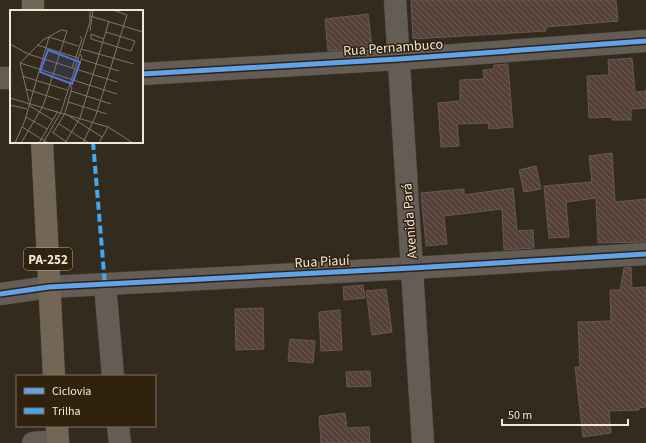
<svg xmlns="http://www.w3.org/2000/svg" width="646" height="443" font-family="'Source Sans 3',sans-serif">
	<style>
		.building { fill: url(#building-back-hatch); stroke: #645a54 }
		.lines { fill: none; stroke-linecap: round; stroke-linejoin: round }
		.minor-casing { stroke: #4e463d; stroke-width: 23 }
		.highway-casing { stroke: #4e463d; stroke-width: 23 }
		.minor { stroke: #645d55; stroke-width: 22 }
		.highway { stroke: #736655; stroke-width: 22 }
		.quiet { stroke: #3fa9f5; stroke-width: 4; stroke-dasharray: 8 4; stroke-linecap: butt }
		.cycleway-casing { stroke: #31220e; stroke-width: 8 }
		.cycleway { stroke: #60a3ed; stroke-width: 5 }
		.labels { text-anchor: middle; stroke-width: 3; stroke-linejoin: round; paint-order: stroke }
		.shield { fill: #31220e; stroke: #b8ac9e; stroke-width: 1 }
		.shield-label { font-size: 13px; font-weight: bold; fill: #f2e7db }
		.street-label { font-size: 14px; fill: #f2e7db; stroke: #31220e }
		.inset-road { fill: none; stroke: #80766a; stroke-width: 1 }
		.view { fill: #5274d9; fill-opacity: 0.15; stroke: #5274d9; stroke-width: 2 }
		.inset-edge { fill: none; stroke: #f2e7db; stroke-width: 2 }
	</style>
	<defs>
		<pattern id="building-back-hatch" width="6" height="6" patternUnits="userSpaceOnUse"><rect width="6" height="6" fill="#554139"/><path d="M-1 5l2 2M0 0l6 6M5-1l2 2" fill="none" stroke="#6e5c55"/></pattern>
	</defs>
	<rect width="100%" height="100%" fill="#342b1f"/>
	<path class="building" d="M 411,0 L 616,0 L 618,21 L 546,27 L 546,31 L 413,39 Z
		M 368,14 L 372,47 L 328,51 L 325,19 Z
		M 632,58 L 635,92 L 646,91 L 646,108 L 631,109 L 631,120 L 612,120 L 612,117 L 589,118 L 587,76 L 609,75 L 608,60 Z
		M 508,64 L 513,127 L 489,129 L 488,123 L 457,124 L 459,146 L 441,147 L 438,103 L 460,101 L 460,80 L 484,79 L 483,70 L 493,69 L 494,65 Z
		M 612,153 L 615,202 L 646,199 L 646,242 L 598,243 L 596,198 L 566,202 L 569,237 L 549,238 L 544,186 L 592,182 L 589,156 Z
		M 536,166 L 541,189 L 524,192 L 519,170 Z
		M 513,188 L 517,231 L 533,230 L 534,248 L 504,250 L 502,209 L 444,216 L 447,244 L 426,246 L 421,193 L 464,189 L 464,195 Z
		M 631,267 L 632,288 L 646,287 L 646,407 L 639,408 L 639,410 L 609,411 L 611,433 L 583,437 L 575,367 L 580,367 L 578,322 L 611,321 L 610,290 L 620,290 L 624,268 Z
		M 363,285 L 365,298 L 344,300 L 343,287 Z
		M 386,289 L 392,332 L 372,335 L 366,291 Z
		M 263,308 L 264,349 L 236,350 L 235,309 Z
		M 340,310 L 342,350 L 321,351 L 319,312 Z
		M 290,339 L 315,341 L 313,363 L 288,361 Z
		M 370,371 L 371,386 L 347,387 L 346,372 Z
		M 345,413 L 347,428 L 369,427 L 370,443 L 321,443 L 319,416 Z"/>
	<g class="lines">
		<g class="minor-casing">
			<path id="minor" d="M 395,0 L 423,443
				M 142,74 L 399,59 L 646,41
				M 0,78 L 11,78
				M 105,285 L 113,376
				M 0,294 L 49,287 L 412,268 L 646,254
				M 118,426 L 120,443
				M 33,443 L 58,441"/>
		</g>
		<g class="highway-casing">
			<path id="highway" d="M 33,0 L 33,11
				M 42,142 L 54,376
				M 57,426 L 58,443"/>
		</g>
		<use href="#minor" class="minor"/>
		<use href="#highway" class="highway"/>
		<path class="quiet" d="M 93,142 L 105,285"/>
		<g class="cycleway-casing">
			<path id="cycleway" d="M 142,74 L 399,59 L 646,41
				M 0,294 L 49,287 L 412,268 L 646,254"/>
		</g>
		<use href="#cycleway" class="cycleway"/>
	</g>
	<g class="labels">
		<rect class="shield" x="24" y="248" width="48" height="22" rx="3"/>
		<g class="shield-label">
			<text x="48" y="264">PA-252</text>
		</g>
		<g class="street-label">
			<text transform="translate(393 47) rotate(-4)" y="5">Rua Pernambuco</text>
			<text transform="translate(409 221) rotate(-94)" y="5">Avenida Pará</text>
			<text transform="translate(322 261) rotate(-3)" y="5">Rua Piauí</text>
		</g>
	</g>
	<g transform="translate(10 10)">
		<rect width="133" height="133" fill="#342b1f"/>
		<path class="inset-road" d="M 103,0 L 117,5M 80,6 L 133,22M 80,21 L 83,0M 81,24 L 81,29 L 121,41 L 125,31 L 96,22M 81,24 L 94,29M 39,27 L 68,36M 0,34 L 18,44 L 107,72M 27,35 L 68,48M 71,39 L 124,54M 71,49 L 109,61M 10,53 L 33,30 L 51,20 L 57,21 L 33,96 L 11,133M 10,53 L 107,84M 10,53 L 19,91M 62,58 L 72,29 L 70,26M 12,66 L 57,80M 64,71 L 72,47 L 70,44M 16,79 L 50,90M 61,81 L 101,94M 0,88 L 98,117 L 123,133M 58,92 L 97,104M 0,95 L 17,99M 18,95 L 43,110M 56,104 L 92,127M 16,107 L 37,119M 49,114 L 79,133M 12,117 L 38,133M 42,122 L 58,133M 43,123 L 55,103 L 62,78 L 60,75M 5,133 L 15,110 L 39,27M 29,133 L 48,101M 33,133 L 51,102 L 80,12 L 80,0M 55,133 L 70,108 L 99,11M 73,133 L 86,105 L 117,5M 89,133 L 98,117"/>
		<path class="view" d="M 38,40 L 70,52 L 62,74 L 30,62 Z"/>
		<rect width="133" height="133" class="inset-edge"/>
	</g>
	<rect x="16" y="375" width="140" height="52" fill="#31220e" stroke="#7e7160"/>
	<rect x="24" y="388" width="20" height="6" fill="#60a3ed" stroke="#7e7160"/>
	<text x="52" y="395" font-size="12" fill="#f2e7db">Ciclovia</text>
	<rect x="24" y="408" width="20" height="6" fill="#3fa9f5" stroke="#7e7160"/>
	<text x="52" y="415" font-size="12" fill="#f2e7db">Trilha</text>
	<path d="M502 419v6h126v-6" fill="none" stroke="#f2e7db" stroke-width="2"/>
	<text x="508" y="419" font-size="12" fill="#f2e7db" stroke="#31220e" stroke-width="3" paint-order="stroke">50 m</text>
</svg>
